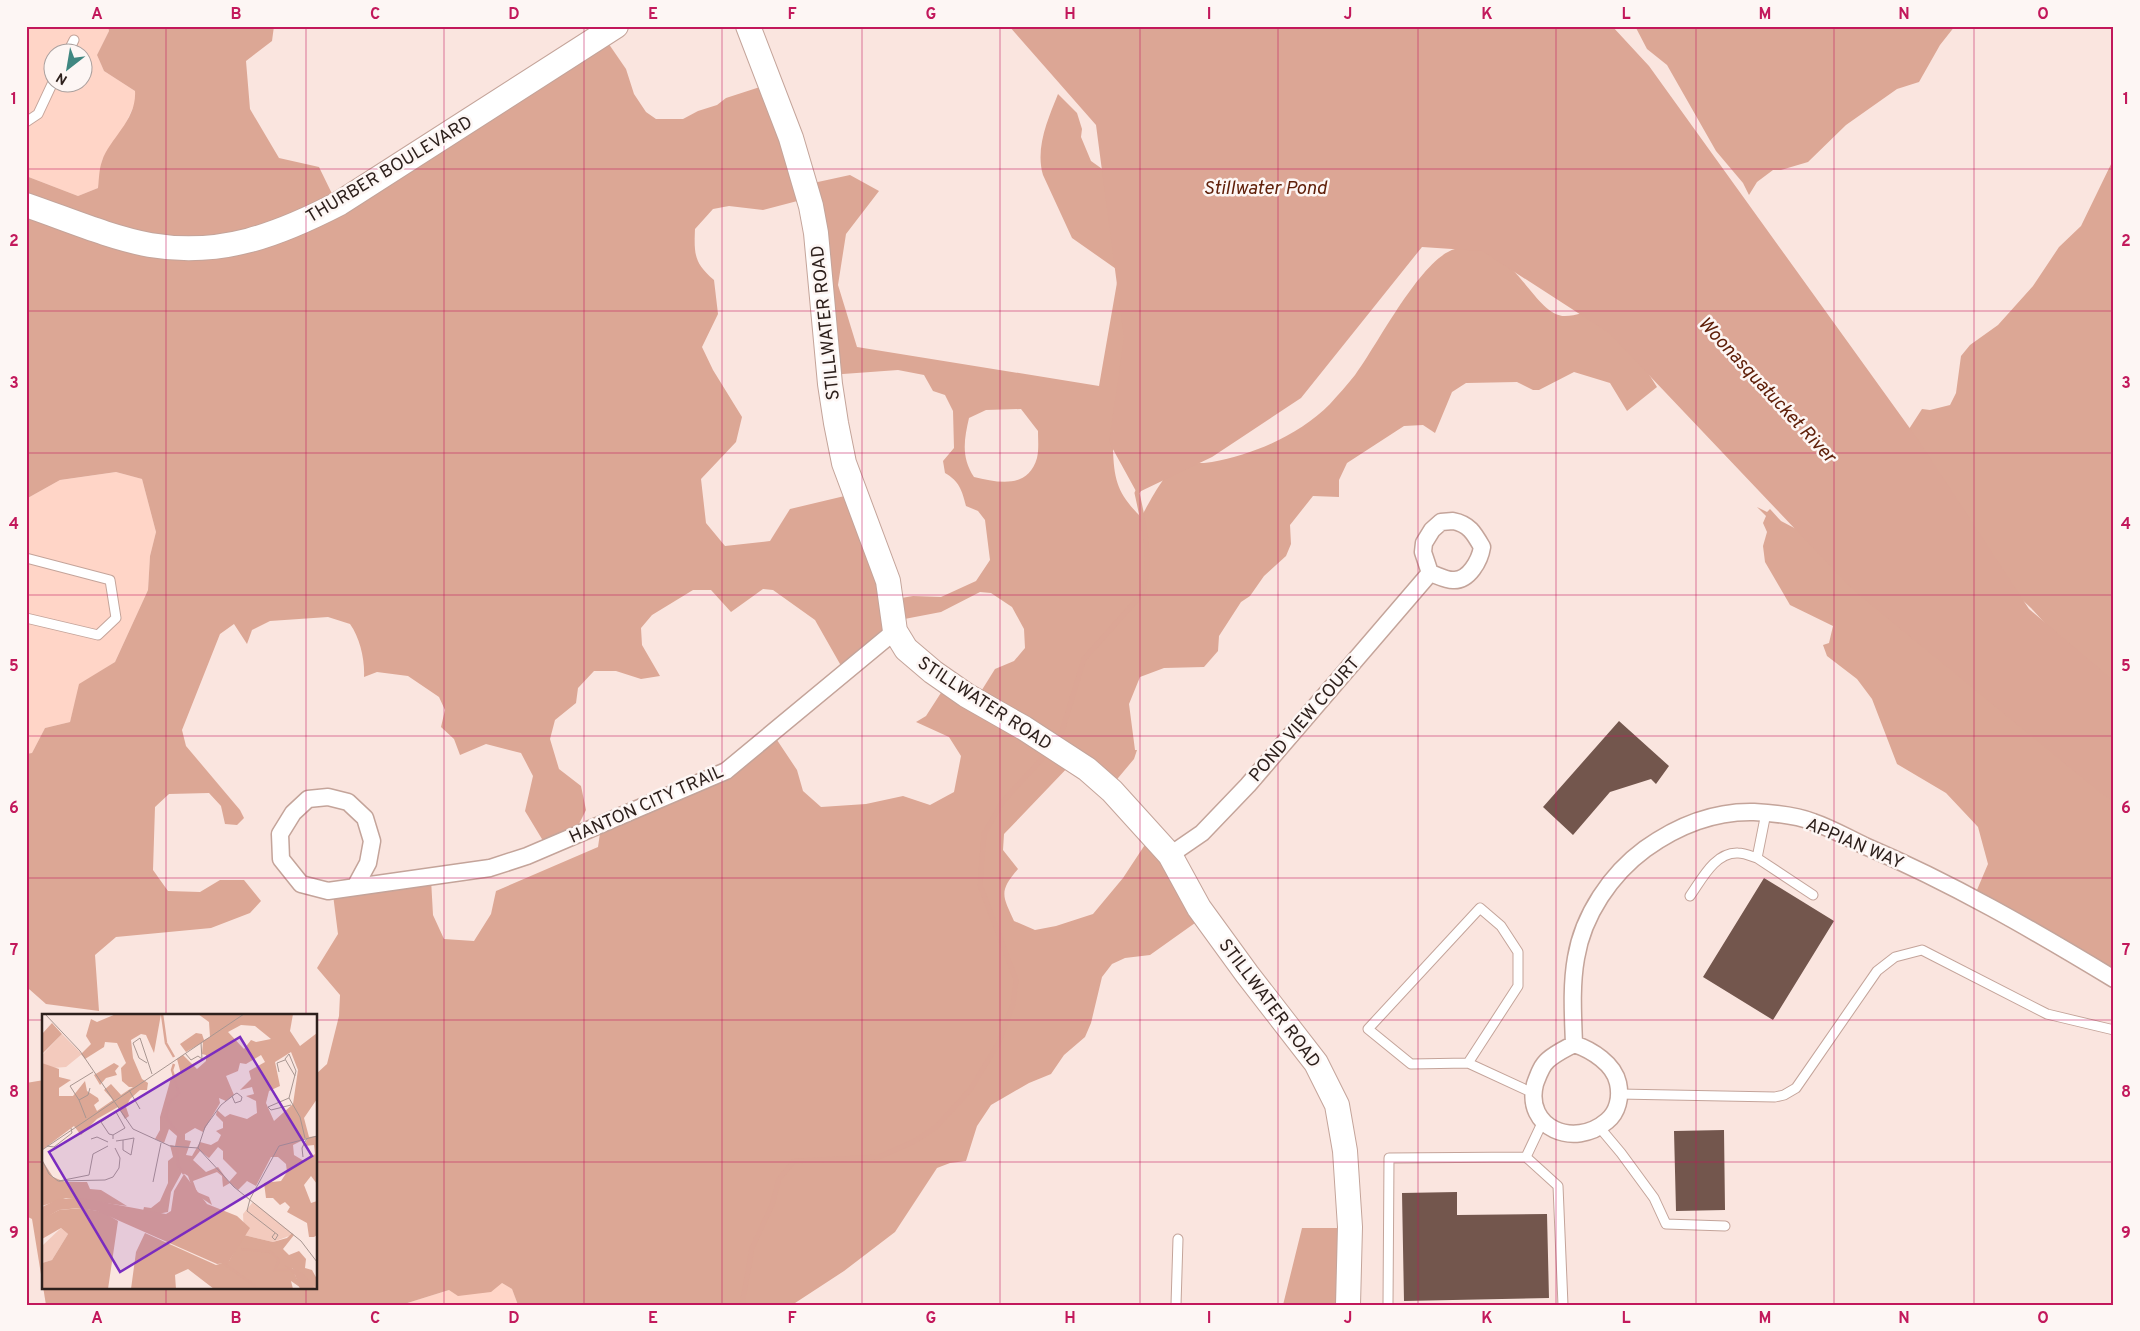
<svg xmlns="http://www.w3.org/2000/svg" width="2140" height="1331" font-family="Overpass,sans-serif">
	<style>
		.built { fill: #ffd5c7; fill-rule: evenodd }
		.forest { fill: #dca795; fill-rule: evenodd }
		.water { fill: #dca695 }
		.lines { fill: none; stroke-linecap: round; stroke-linejoin: round }
		.stream { stroke: #dca695; stroke-width: 5 }
		.building { fill: #73564d }
		.lane-casing { stroke: #c4a49a; stroke-width: 11 }
		.street-casing { stroke: #c4a49a; stroke-width: 19 }
		.secondary-casing { stroke: #c4a49a; stroke-width: 26 }
		.lane { stroke: #fff; stroke-width: 9 }
		.street { stroke: #fff; stroke-width: 16 }
		.secondary { stroke: #fff; stroke-width: 24 }
		.grid { fill: none; stroke: #c2185b; stroke-width: 1; stroke-opacity: 0.55 }
		.labels { text-anchor: middle; stroke-width: 5; stroke-linejoin: round; paint-order: stroke }
		.street-label { font-size: 18px; fill: #2d201c; stroke: #fdf6f4 }
		.water-label { font-size: 19px; font-style: italic; fill: #60200a; stroke: #fdf6f4 }
		.inset-river { fill: none; stroke: #dca695; stroke-width: 2.5 }
		.inset-road { fill: none; stroke: #a89691; stroke-width: 1 }
		.view { fill: #7b2cbf; fill-opacity: 0.15; stroke: #7b2cbf; stroke-width: 2.5 }
		.inset-edge { fill: none; stroke: #2d201c; stroke-width: 2.5 }
		.neatline { fill: none; stroke: #c2185b; stroke-width: 2 }
		.grid-label { font-size: 16px; text-anchor: middle; font-weight: bold; fill: #c2185b }
	</style>
	<rect width="100%" height="100%" fill="#fae5df"/>
	<path class="built" d="M 26,26 L 108,26 L 109,31 L 97,55 L 104,71 L 135,91 L 136,101 L 124,127 L 102,160 L 98,188 L 78,196 L 26,176 ZM 52,52 L 82,52 L 82,82 L 52,82 Z
		M 116,472 L 142,479 L 156,532 L 150,556 L 148,590 L 115,662 L 80,684 L 70,722 L 45,728 L 32,753 L 26,754 L 26,499 L 60,480 Z
		M 502,1283 L 512,1289 L 518,1305 L 401,1305 L 449,1290 Z"/>
	<path class="forest" d="M 108,26 L 274,26 L 272,41 L 246,61 L 250,109 L 279,158 L 319,167 L 337,204 L 604,37 L 626,69 L 634,94 L 646,112 L 656,119 L 683,119 L 698,111 L 717,105 L 726,98 L 763,86 L 804,185 L 850,175 L 879,191 L 846,234 L 838,285 L 857,347 L 1099,386 L 1119,271 L 1072,238 L 1043,175 C 1035,148 1048,119 1058,94 L 1077,113 L 1082,129 L 1081,137 L 1091,161 L 1122,183 L 1147,286 L 1113,449 C 1114,481 1118,494 1141,517 C 1149,504 1164,471 1179,466 C 1189,462 1202,464 1212,462 C 1255,454 1299,435 1330,404 C 1338,395 1347,385 1355,375 C 1377,346 1421,258 1455,249 C 1513,235 1532,316 1565,316 C 1576,316 1588,311 1598,309 L 1615,321 L 1657,387 L 1627,411 L 1610,383 L 1574,372 L 1539,390 L 1533,390 L 1517,382 L 1466,383 L 1452,392 L 1435,433 L 1423,425 L 1404,426 L 1347,463 L 1339,480 L 1339,497 L 1313,496 L 1290,525 L 1291,544 L 1286,556 L 1264,576 L 1250,596 L 1241,602 L 1219,636 L 1218,651 L 1204,667 L 1164,668 L 1140,677 L 1129,704 L 1135,750 L 1137,750 L 1134,759 L 1108,790 L 1072,763 L 1004,834 L 1003,850 L 1018,869 C 998,892 1003,896 1014,921 L 1035,930 L 1056,926 L 1093,914 L 1123,878 L 1150,837 L 1202,918 L 1150,955 L 1125,958 L 1112,964 L 1102,977 L 1091,1023 L 1085,1037 L 1064,1055 L 1051,1074 L 1029,1083 L 991,1105 L 977,1126 L 966,1161 L 950,1163 L 937,1168 L 895,1232 L 844,1271 L 792,1305 L 518,1305 L 512,1289 L 502,1283 L 491,1292 L 458,1296 L 449,1290 L 401,1305 L 46,1305 L 32,1219 L 26,1216 L 26,1083 L 44,1080 L 44,1287 L 316,1287 L 316,1074 L 327,1064 L 339,1016 L 340,995 L 317,968 L 338,934 L 332,887 L 431,879 L 433,915 L 444,939 L 474,941 L 491,914 L 496,891 L 598,847 L 601,826 L 775,737 L 797,770 L 803,791 L 821,807 L 866,804 L 903,796 L 930,805 L 954,792 L 961,756 L 949,737 L 916,722 L 926,716 L 946,685 L 975,701 L 995,669 L 1014,661 L 1025,648 L 1024,629 L 1012,607 L 991,593 L 980,592 L 941,612 L 894,621 L 844,671 L 815,620 L 773,590 L 763,589 L 731,612 L 711,590 L 693,590 L 652,615 L 641,628 L 642,645 L 660,676 L 641,679 L 616,671 L 594,671 L 578,688 L 576,703 L 555,720 L 550,739 L 559,769 L 581,786 L 586,810 L 572,838 L 548,849 L 525,811 L 533,776 L 521,753 L 486,744 L 460,755 L 454,739 L 441,727 L 445,710 L 439,697 L 408,676 L 377,672 L 364,677 C 365,660 360,638 350,624 L 328,617 L 270,621 L 252,630 L 247,644 L 234,624 L 220,634 L 182,730 L 186,746 L 240,810 L 244,818 L 237,825 L 225,824 L 221,806 L 209,793 L 169,794 L 155,807 L 153,870 L 168,891 L 200,892 L 220,880 L 244,880 L 261,901 L 250,913 L 211,928 L 116,937 L 95,955 L 99,1011 L 46,1004 L 29,989 L 26,990 L 26,754 L 32,753 L 45,728 L 70,722 L 79,684 L 115,662 L 148,590 L 150,556 L 156,532 L 142,479 L 116,472 L 60,480 L 26,499 L 26,176 L 78,196 L 98,188 C 99,180 99,169 102,161 C 110,138 137,120 135,91 L 104,71 L 97,55 L 109,31 ZM 805,199 L 829,375 L 898,370 L 924,375 L 933,391 L 945,395 L 953,411 L 954,448 L 943,461 L 945,473 C 959,481 962,490 966,506 L 978,511 L 985,520 L 990,560 L 976,581 L 941,597 L 913,596 L 890,600 L 853,494 L 790,509 L 770,541 L 725,546 L 706,523 L 701,479 L 736,442 L 742,417 L 713,370 L 702,347 L 718,314 L 714,280 C 694,263 694,254 695,229 L 713,209 L 729,206 L 763,210 ZM 1021,409 L 1038,431 C 1038,439 1039,450 1037,458 C 1028,489 999,483 974,477 C 961,457 964,440 969,418 L 986,410 Z
		M 1635,26 L 1955,26 L 1940,45 L 1919,82 L 1897,89 L 1846,125 L 1808,162 L 1781,170 L 1773,170 L 1757,182 L 1749,195 L 1743,183 L 1716,151 L 1667,65 L 1647,49 Z
		M 2114,158 L 2114,690 L 2082,664 L 2031,608 L 1990,570 L 1909,429 L 1922,409 L 1930,410 L 1950,405 L 1956,393 L 1961,356 L 1970,345 L 1998,325 L 2033,286 L 2059,247 L 2081,226 Z
		M 1757,507 L 1767,512 L 1770,509 L 1781,521 L 1802,532 L 2114,787 L 2114,981 L 1974,897 L 1988,864 L 1978,827 L 1946,793 L 1897,764 L 1872,699 L 1857,679 L 1827,656 L 1823,645 L 1829,643 L 1833,626 L 1790,605 L 1765,562 L 1763,546 L 1767,532 L 1763,523 L 1766,516 Z
		M 1302,1228 L 1347,1228 L 1347,1305 L 1283,1305 Z"/>
	<path class="water" d="M 1009,26 L 1612,26 L 1649,66 L 1919,441 L 2029,609 L 2114,681 L 2114,802 L 2102,794 L 1853,590 L 1609,333 L 1482,251 L 1422,247 L 1301,398 L 1212,457 L 1137,493 L 1109,442 L 1124,338 L 1096,125 Z"/>
	<g class="lines">
		<path class="stream" d="M 1059,741 L 1084,659 L 1142,594 C 1153,561 1144,525 1137,493 L 1140,487
			M 742,1305 L 752,1248 L 772,1205 L 779,1179 L 794,1161 L 879,1157 L 915,1141 L 936,1127 L 970,1090 L 999,1042 L 1013,1004 L 1016,980 L 980,885 L 984,834 L 1003,801 L 1042,759"/>
	</g>
	<path class="building" d="M 1619,721 L 1669,766 L 1656,784 L 1651,779 L 1610,792 L 1573,835 L 1543,807 Z
		M 1764,878 L 1834,921 L 1773,1020 L 1703,977 Z
		M 1724,1130 L 1725,1210 L 1676,1211 L 1674,1131 Z
		M 1457,1192 L 1457,1215 L 1547,1214 L 1549,1298 L 1404,1301 L 1402,1193 Z"/>
	<g class="lines">
		<g class="lane-casing">
			<path id="lane" d="M 68,52 L 74,40
				M 26,122 L 38,114 L 53,82
				M 26,558 L 110,580 L 116,618 L 98,635 L 26,618
				M 1766,813 L 1757,858 L 1813,895
				M 1690,896 C 1702,879 1715,852 1738,853 C 1744,853 1751,856 1757,858
				M 1468,1063 L 1411,1064 L 1368,1029 L 1480,908 L 1501,926 L 1518,952 L 1518,986 L 1468,1063 L 1533,1093
				M 1619,1094 L 1775,1097 L 1784,1095 L 1796,1088 L 1877,971 L 1895,957 L 1922,950 L 2047,1014 L 2114,1030
				M 1600,1128 L 1621,1153 L 1654,1198 L 1666,1224 L 1725,1226
				M 1526,1157 L 1543,1121
				M 1176,1305 L 1178,1239
				M 1388,1305 L 1389,1158 L 1526,1157 L 1558,1186 L 1563,1305"/>
		</g>
		<g class="street-casing">
			<path id="street" d="M 1453,521 C 1469,524 1474,533 1482,547 C 1480,560 1469,581 1453,580 C 1445,580 1437,575 1430,573 L 1423,552 L 1424,543 L 1432,530 L 1441,522 Z
				M 1170,855 L 1202,833 L 1248,785 L 1430,573
				M 355,887 L 368,863 L 372,841 L 365,818 L 348,802 L 328,797 L 308,799 L 293,813 L 280,834 L 281,859 L 301,884 L 328,891 L 490,868 L 527,856 L 726,771 L 895,631
				M 1574,1044 C 1573,1016 1571,986 1576,958 C 1583,915 1611,874 1645,849 C 1677,826 1714,811 1754,812 C 1772,813 1796,815 1813,822 C 1831,828 1848,838 1865,846 C 1952,883 2033,930 2114,979
				M 1574,1044 C 1592,1050 1614,1064 1618,1083 C 1621,1097 1618,1112 1607,1121 C 1574,1149 1524,1128 1535,1084 C 1538,1076 1541,1066 1548,1060 C 1556,1053 1565,1049 1574,1044 Z"/>
		</g>
		<g class="secondary-casing">
			<path id="secondary" d="M 748,26 L 791,138 L 811,206 L 816,233 L 830,384 L 836,423 L 844,463 L 888,581 L 895,631 L 906,649 L 933,672 L 966,695 L 1024,728 L 1087,769 L 1112,791 L 1170,855 L 1199,908 L 1247,974 L 1316,1063 L 1337,1105 L 1345,1151 L 1350,1227 L 1348,1305
				M 26,205 C 67,219 108,237 150,245 C 221,257 278,235 340,203 L 616,26"/>
		</g>
		<use href="#lane" class="lane"/>
		<use href="#street" class="street"/>
		<use href="#secondary" class="secondary"/>
	</g>
	<path class="grid" d="M 166,26 L 166,1015M 306,26 L 306,1015M 444,26 L 444,1305M 584,26 L 584,1305M 722,26 L 722,1305M 862,26 L 862,1305M 1000,26 L 1000,1305M 1140,26 L 1140,1305M 1278,26 L 1278,1305M 1418,26 L 1418,1305M 1556,26 L 1556,1305M 1696,26 L 1696,1305M 1834,26 L 1834,1305M 1974,26 L 1974,1305M 26,169 L 2114,169M 26,311 L 2114,311M 26,453 L 2114,453M 26,595 L 2114,595M 26,736 L 2114,736M 26,878 L 2114,878M 26,1020 L 44,1020M 316,1020 L 2114,1020M 26,1162 L 44,1162M 316,1162 L 2114,1162M 166,1287 L 166,1305M 306,1287 L 306,1305"/>
	<g class="labels">
		<g class="street-label">
			<text transform="translate(389 169) rotate(-31)" y="6">THURBER BOULEVARD</text>
			<text transform="translate(825 323) rotate(-96)" y="6">STILLWATER ROAD</text>
			<text transform="translate(985 703) rotate(33)" y="6">STILLWATER ROAD</text>
			<text transform="translate(1304 719) rotate(-49)" y="6">POND VIEW COURT</text>
			<text transform="translate(646 804) rotate(-24)" y="6">HANTON CITY TRAIL</text>
			<text transform="translate(1855 843) rotate(23)" y="6">APPIAN WAY</text>
			<text transform="translate(1270 1003) rotate(53)" y="6">STILLWATER ROAD</text>
		</g>
		<g class="water-label">
			<text x="1265" y="194">Stillwater Pond</text>
			<text transform="translate(1768 389) rotate(47)" y="7">Woonasquatucket River</text>
		</g>
	</g>
	<g transform="translate(42 1014)">
		<rect width="275" height="275" fill="#fae5df"/>
		<path d="M 20,20 L 40,40 L 24,53 L 10,54 L 0,49 L 1,40 ZM 211,188 L 250,219 L 247,222 L 231,228 L 202,221 L 201,200 ZM 19,214 L 26,220 L 10,246 L 0,249 L 1,231 Z" fill="#f3cabd"/>
		<path d="M 74,0 L 119,0 L 112,39 L 104,21 L 99,20 L 89,26 L 91,44 L 100,65 L 106,69 L 105,76 L 98,76 L 88,85 L 84,93 L 87,102 L 83,105 L 76,93 L 55,105 L 39,121 L 32,112 L 0,136 L 0,49 L 17,55 L 17,63 L 29,66 L 17,74 L 17,82 L 31,82 L 43,67 L 45,77 L 56,84 L 57,87 L 52,91 L 55,97 L 71,86 L 62,76 L 69,70 L 79,81 L 91,73 L 87,73 L 80,67 L 79,54 L 84,49 L 75,29 L 63,28 L 62,33 L 43,45 L 39,40 L 49,30 L 44,22 L 49,5 L 55,8 ZM 156,0 L 251,0 L 248,17 L 258,32 L 275,19 L 275,85 L 262,104 L 267,123 L 275,122 L 275,170 L 269,162 L 262,171 L 269,189 L 275,187 L 275,221 L 272,223 L 267,223 L 265,209 L 245,198 L 248,193 L 243,188 L 238,191 L 231,184 L 224,184 L 222,169 L 239,167 L 245,158 L 244,150 L 236,143 L 229,143 L 214,172 L 205,167 L 196,176 L 188,169 L 181,173 L 180,162 L 175,158 L 151,167 L 155,178 L 167,183 L 170,191 L 152,179 L 146,162 L 140,158 L 129,178 L 126,198 L 110,201 L 101,197 L 102,193 L 109,194 L 118,187 L 126,169 L 126,147 L 131,143 L 128,131 L 133,132 L 135,122 L 127,115 L 122,129 L 113,125 L 118,116 L 118,103 L 129,64 L 139,60 L 135,45 L 141,41 L 155,55 L 164,47 L 164,41 L 160,40 L 161,28 L 144,38 L 138,30 L 154,19 L 160,20 L 162,26 L 168,23 L 167,8 ZM 199,11 L 213,12 L 229,25 L 214,28 L 209,26 L 202,35 L 186,18 ZM 249,38 L 256,56 L 251,90 L 232,107 L 224,89 L 227,77 L 238,72 L 233,48 ZM 219,41 L 223,48 L 207,57 L 209,65 L 198,76 L 210,73 L 212,80 L 204,82 L 214,87 L 215,99 L 205,105 L 188,100 L 183,103 L 175,96 L 174,101 L 181,108 L 181,114 L 174,117 L 179,121 L 176,127 L 169,131 L 158,128 L 150,142 L 144,141 L 149,127 L 143,126 L 143,120 L 153,114 L 161,118 L 178,89 L 177,84 L 184,87 L 192,81 L 184,62 L 196,57 L 198,49 L 204,50 ZM 265,124 L 263,132 L 272,131 L 273,140 L 262,147 L 252,141 L 251,131 ZM 176,133 L 181,137 L 181,145 L 195,159 L 187,168 L 176,153 L 164,158 L 151,146 L 158,137 L 167,144 ZM 10,9 L 20,20 L 1,39 L 0,47 L 0,20 ZM 72,49 L 77,52 L 73,57 L 75,61 L 64,64 L 58,71 L 52,61 ZM 0,146 L 11,163 L 23,168 L 45,168 L 48,175 L 59,176 L 85,192 L 24,184 L 0,192 ZM 40,194 L 61,198 L 76,207 L 66,275 L 0,275 L 0,249 L 10,246 L 26,220 L 19,214 L 0,225 L 0,205 L 17,196 ZM 103,219 L 174,251 L 187,247 L 202,221 L 231,228 L 245,224 L 250,219 L 252,221 L 241,235 L 247,241 L 257,237 L 264,245 L 263,254 L 270,256 L 275,265 L 275,275 L 250,254 L 259,274 L 249,267 L 251,275 L 172,275 L 146,255 L 133,261 L 134,275 L 89,275 L 94,238 Z" fill="#dca795" fill-rule="evenodd"/>
		<path d="M 142,160 L 165,190 L 195,202 L 208,214 L 186,249 L 175,250 L 55,197 L 37,194 L 17,196 L 0,206 L 0,193 L 16,185 L 39,184 L 124,200 L 129,197 L 132,177 ZM 242,251 L 261,259 L 274,275 L 258,275 L 253,261 Z" fill="#dca695"/>
		<path class="inset-river" d="M 120,0 L 124,29 L 132,43M 132,50 L 130,56 L 137,79 L 127,89 L 124,103 L 137,121 L 136,131M 135,134 L 136,151 L 142,160M 199,235 L 229,238 L 237,246 L 233,256 L 247,256M 180,248 L 217,275"/>
		<path class="inset-road" d="M 3,0 L 38,37 L 91,115 L 128,132 L 156,134 L 192,173 L 259,227 L 275,248M 143,39 L 149,46 L 156,42 L 160,45 L 159,29M 105,49 L 97,44 L 91,29 L 98,24 L 110,60M 237,58 L 235,49 L 243,46M 253,62 L 243,45 L 247,40 L 254,57 L 247,84 L 258,103 L 263,124M 87,76 L 98,95M 247,84 L 226,93 L 229,96 L 249,91M 37,86 L 28,72 L 51,58M 44,104 L 37,86 L 46,81 L 48,74M 71,121 L 67,120 L 59,108 L 74,98 L 83,114 L 71,121 L 71,125M 49,125 L 55,123 L 66,128M 74,127 L 81,126 L 81,136 L 89,141 L 92,124 L 81,126M 5,132 L 12,133 L 30,119 L 29,114M 156,134 L 163,113 L 179,91 L 193,80 L 195,79 L 200,83 L 199,87 L 193,89 L 190,82M 0,136 L 202,0M 261,143 L 260,134 L 265,124M 0,146 L 7,160 L 16,167 L 63,166 L 71,163 L 77,154 L 78,144 L 73,134M 17,167 L 47,161 L 51,140 L 66,132M 111,168 L 119,129M 208,185 L 237,132 L 275,122M 208,185 L 205,197 L 236,221 L 233,226 L 230,223 L 233,219"/>
		<path class="view" d="M 198,23 L 270,142 L 78,258 L 7,138 Z"/>
		<rect width="275" height="275" class="inset-edge"/>
	</g>
	<rect width="2140" height="1331" fill="none" stroke="#fdf6f4" stroke-width="55"/>
	<g transform="translate(68 68) rotate(211)"><circle r="24" fill="#fdf6f4" stroke="#aaa09e"/>
	<path d="M0-4L9 19L0 12L-9 19Z" fill="#408781"/>
	<text y="-8" font-size="14" font-weight="bold" text-anchor="middle" fill="#2d201c">N</text>
	</g>
	<rect x="28" y="28" width="2084" height="1276" class="neatline"/>
	<g class="grid-label">
		<text x="97" y="19">A</text>
		<text x="236" y="19">B</text>
		<text x="375" y="19">C</text>
		<text x="514" y="19">D</text>
		<text x="653" y="19">E</text>
		<text x="792" y="19">F</text>
		<text x="931" y="19">G</text>
		<text x="1070" y="19">H</text>
		<text x="1209" y="19">I</text>
		<text x="1348" y="19">J</text>
		<text x="1487" y="19">K</text>
		<text x="1626" y="19">L</text>
		<text x="1765" y="19">M</text>
		<text x="1904" y="19">N</text>
		<text x="2043" y="19">O</text>
		<text x="14" y="104">1</text>
		<text x="2126" y="104">1</text>
		<text x="14" y="246">2</text>
		<text x="2126" y="246">2</text>
		<text x="14" y="388">3</text>
		<text x="2126" y="388">3</text>
		<text x="14" y="529">4</text>
		<text x="2126" y="529">4</text>
		<text x="14" y="671">5</text>
		<text x="2126" y="671">5</text>
		<text x="14" y="813">6</text>
		<text x="2126" y="813">6</text>
		<text x="14" y="955">7</text>
		<text x="2126" y="955">7</text>
		<text x="14" y="1097">8</text>
		<text x="2126" y="1097">8</text>
		<text x="14" y="1238">9</text>
		<text x="2126" y="1238">9</text>
		<text x="97" y="1323">A</text>
		<text x="236" y="1323">B</text>
		<text x="375" y="1323">C</text>
		<text x="514" y="1323">D</text>
		<text x="653" y="1323">E</text>
		<text x="792" y="1323">F</text>
		<text x="931" y="1323">G</text>
		<text x="1070" y="1323">H</text>
		<text x="1209" y="1323">I</text>
		<text x="1348" y="1323">J</text>
		<text x="1487" y="1323">K</text>
		<text x="1626" y="1323">L</text>
		<text x="1765" y="1323">M</text>
		<text x="1904" y="1323">N</text>
		<text x="2043" y="1323">O</text>
	</g>
</svg>
